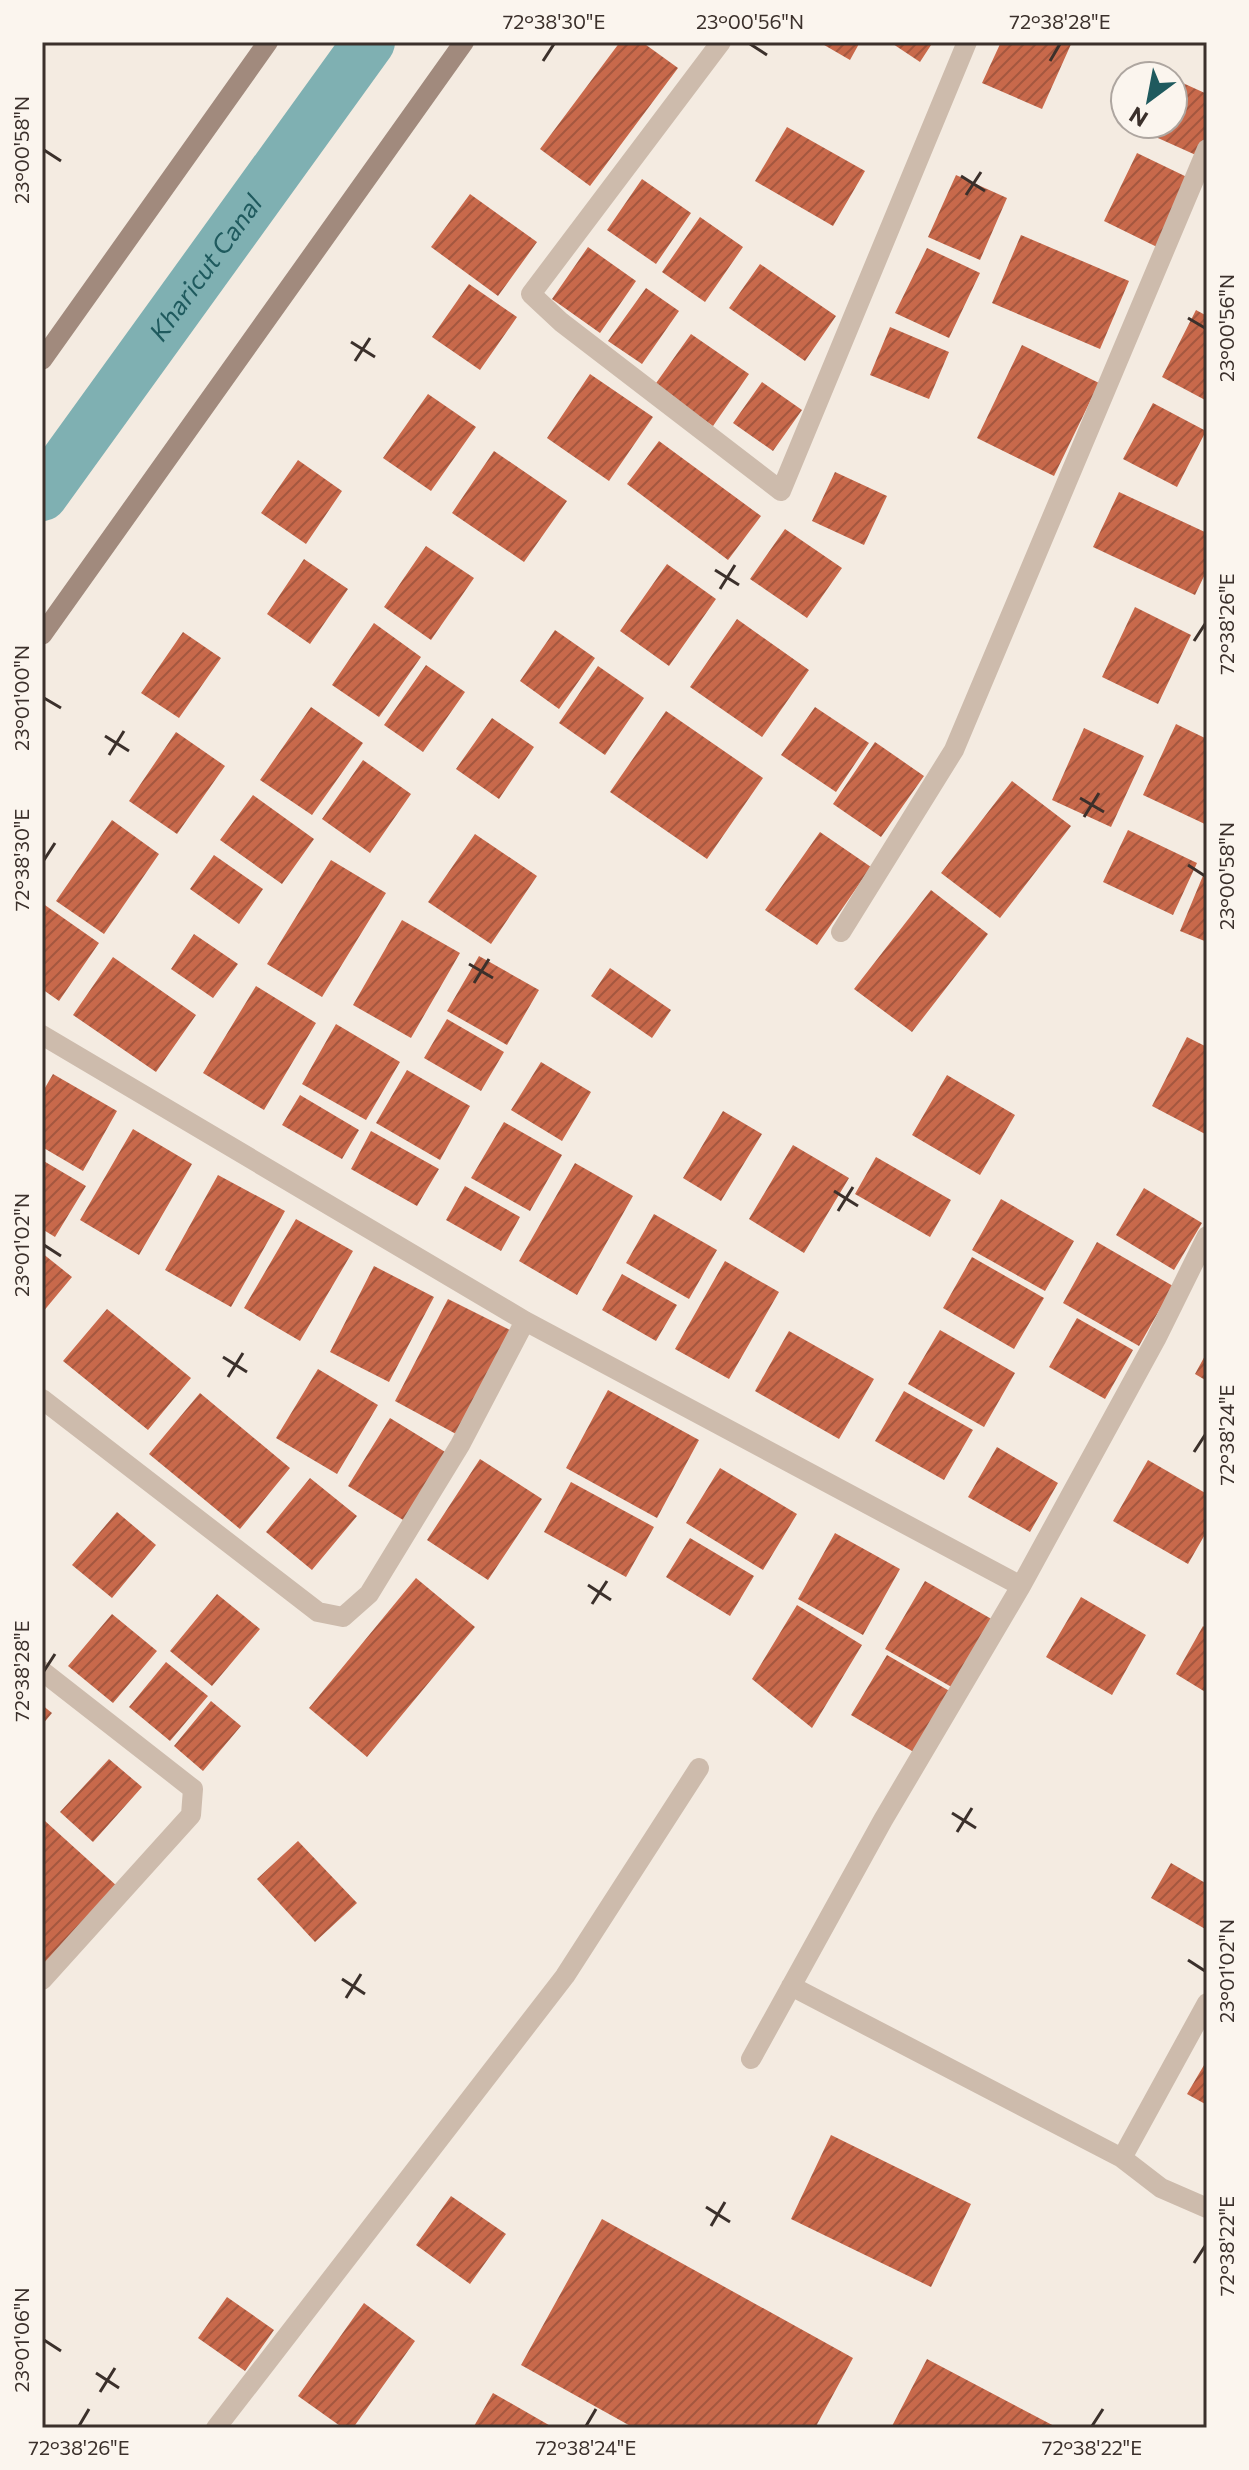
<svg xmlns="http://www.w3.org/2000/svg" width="1249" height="2470" font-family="Commissioner,sans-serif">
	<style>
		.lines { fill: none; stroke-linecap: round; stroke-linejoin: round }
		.canal { stroke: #7fb0b2; stroke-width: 52 }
		.building { fill: url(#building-hatch) }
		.street { stroke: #cdbbac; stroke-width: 20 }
		.secondary { stroke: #a18a7d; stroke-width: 20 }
		.ticks { fill: none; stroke: #3b302b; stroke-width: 3 }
		.labels { text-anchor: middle; stroke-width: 7; stroke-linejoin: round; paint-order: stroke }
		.water-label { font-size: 26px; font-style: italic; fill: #1f5a5e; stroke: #fbf5ee }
		.neatline { fill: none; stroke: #3b302b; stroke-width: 3 }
		.ticks-label { font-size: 20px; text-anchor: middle; fill: #3b302b }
	</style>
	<defs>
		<pattern id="building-hatch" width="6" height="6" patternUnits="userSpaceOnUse" patternTransform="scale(2)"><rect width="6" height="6" fill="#c8694b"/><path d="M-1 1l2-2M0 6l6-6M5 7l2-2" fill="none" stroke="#a4573f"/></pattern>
	</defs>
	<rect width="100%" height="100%" fill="#f4ebe1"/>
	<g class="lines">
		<path class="canal" id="s1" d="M 42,495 L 369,42"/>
	</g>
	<path class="building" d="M 620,42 L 642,42 L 678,68 L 590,186 L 540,149 Z
		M 819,42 L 860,42 L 850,60 Z
		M 890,42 L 933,42 L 920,62 Z
		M 1001,42 L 1072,42 L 1042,109 L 982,83 Z
		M 1174,79 L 1207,94 L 1207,136 L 1198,156 L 1149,134 L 1154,124 L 1173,124 Z
		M 787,127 L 865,171 L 833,226 L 755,181 Z
		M 1137,153 L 1191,179 L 1157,247 L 1104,221 Z
		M 956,175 L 1007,198 L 980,260 L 928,237 Z
		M 642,179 L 691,213 L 656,264 L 607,230 Z
		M 470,194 L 537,242 L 498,296 L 431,247 Z
		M 700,217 L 743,247 L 705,302 L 662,272 Z
		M 1021,235 L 1129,281 L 1100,349 L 992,303 Z
		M 588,247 L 636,281 L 600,333 L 552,299 Z
		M 927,248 L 980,273 L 949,338 L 895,313 Z
		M 760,264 L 836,316 L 805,361 L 729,308 Z
		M 469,284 L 517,317 L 480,370 L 432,337 Z
		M 646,288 L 679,311 L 642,364 L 608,341 Z
		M 1196,310 L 1207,316 L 1207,401 L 1162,377 Z
		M 890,327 L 949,352 L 929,399 L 870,375 Z
		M 691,334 L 749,374 L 713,426 L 654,386 Z
		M 1022,345 L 1099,383 L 1054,476 L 977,438 Z
		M 590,374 L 653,417 L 609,481 L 547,438 Z
		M 762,382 L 802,410 L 773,451 L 733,423 Z
		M 428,394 L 476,427 L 431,491 L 383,458 Z
		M 1153,403 L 1206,431 L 1177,487 L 1123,459 Z
		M 659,441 L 761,516 L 728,560 L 627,484 Z
		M 494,451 L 567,501 L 524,562 L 452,513 Z
		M 298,460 L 342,491 L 306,544 L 261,513 Z
		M 835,472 L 887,496 L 864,545 L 812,521 Z
		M 1119,492 L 1207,533 L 1207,570 L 1195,595 L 1093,547 Z
		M 785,529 L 842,568 L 807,618 L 750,579 Z
		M 426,546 L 474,578 L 431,640 L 384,607 Z
		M 304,559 L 348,589 L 310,644 L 267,614 Z
		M 667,564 L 716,599 L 669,666 L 620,631 Z
		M 1135,607 L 1191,635 L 1158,704 L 1102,677 Z
		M 737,619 L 809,670 L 762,737 L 690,687 Z
		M 374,623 L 421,657 L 379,717 L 332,685 Z
		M 555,630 L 595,658 L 559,709 L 520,681 Z
		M 183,632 L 221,658 L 179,718 L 141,693 Z
		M 426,665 L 465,692 L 423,752 L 384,725 Z
		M 598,666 L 644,698 L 605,755 L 559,723 Z
		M 311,707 L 363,743 L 312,815 L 260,780 Z
		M 815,707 L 869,743 L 836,792 L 781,755 Z
		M 666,711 L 763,778 L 707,859 L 610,792 Z
		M 492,718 L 534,747 L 499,799 L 456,769 Z
		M 1176,724 L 1207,739 L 1207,825 L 1143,795 Z
		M 1084,728 L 1144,756 L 1111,827 L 1052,800 Z
		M 176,732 L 225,766 L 177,834 L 129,801 Z
		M 875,742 L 924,776 L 881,837 L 833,804 Z
		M 363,760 L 411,794 L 370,853 L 322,819 Z
		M 1012,781 L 1071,826 L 1000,918 L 941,873 Z
		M 253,795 L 314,839 L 282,884 L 220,840 Z
		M 112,820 L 159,854 L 104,934 L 56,901 Z
		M 1128,830 L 1197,863 L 1173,915 L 1103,882 Z
		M 820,832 L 871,867 L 817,945 L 765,910 Z
		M 475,834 L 537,876 L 491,944 L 428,902 Z
		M 214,855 L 263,889 L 239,924 L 190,889 Z
		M 331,860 L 386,893 L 322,997 L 267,964 Z
		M 1207,866 L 1207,942 L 1180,931 Z
		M 931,890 L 988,934 L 912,1032 L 854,989 Z
		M 42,903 L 99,943 L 59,1001 L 42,989 Z
		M 402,920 L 460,953 L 411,1038 L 353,1005 Z
		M 194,934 L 238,964 L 213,998 L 171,969 Z
		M 479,956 L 539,990 L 507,1045 L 447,1011 Z
		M 113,957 L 196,1015 L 156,1072 L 73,1015 Z
		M 610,968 L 671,1010 L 652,1038 L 591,996 Z
		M 256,986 L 316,1023 L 264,1110 L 203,1073 Z
		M 447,1019 L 504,1052 L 481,1091 L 424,1058 Z
		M 336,1024 L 400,1062 L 366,1120 L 302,1084 Z
		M 1187,1037 L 1207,1047 L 1207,1135 L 1152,1106 Z
		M 541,1062 L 591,1092 L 562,1141 L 511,1110 Z
		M 407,1070 L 470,1106 L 440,1160 L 376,1123 Z
		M 53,1074 L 117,1111 L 83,1171 L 42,1147 L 42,1093 Z
		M 947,1075 L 1015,1115 L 980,1175 L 912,1135 Z
		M 300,1095 L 359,1130 L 342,1159 L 282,1125 Z
		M 723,1111 L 762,1134 L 721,1201 L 683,1178 Z
		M 504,1122 L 562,1155 L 530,1211 L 471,1178 Z
		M 133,1129 L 192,1164 L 139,1255 L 80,1220 Z
		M 371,1131 L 439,1169 L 417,1206 L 351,1169 Z
		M 793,1145 L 849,1178 L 804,1253 L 749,1219 Z
		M 876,1157 L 951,1200 L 930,1237 L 855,1194 Z
		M 42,1160 L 86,1186 L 55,1237 L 42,1229 Z
		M 575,1163 L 633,1196 L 577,1295 L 519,1261 Z
		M 218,1175 L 285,1211 L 231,1307 L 165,1270 Z
		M 465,1186 L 520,1217 L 501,1251 L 446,1220 Z
		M 1144,1188 L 1202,1223 L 1174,1270 L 1116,1235 Z
		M 1001,1199 L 1074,1241 L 1045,1291 L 972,1250 Z
		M 654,1214 L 717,1250 L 689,1299 L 626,1263 Z
		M 296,1219 L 353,1251 L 300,1341 L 244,1308 Z
		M 1097,1242 L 1173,1286 L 1139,1346 L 1063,1303 Z
		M 42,1253 L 72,1277 L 42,1313 Z
		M 972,1257 L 1044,1298 L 1014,1349 L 943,1308 Z
		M 725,1261 L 779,1292 L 729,1379 L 675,1349 Z
		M 374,1266 L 434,1297 L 389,1382 L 330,1352 Z
		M 622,1274 L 677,1305 L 656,1341 L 602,1310 Z
		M 448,1299 L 510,1330 L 456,1434 L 395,1401 Z
		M 107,1309 L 191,1378 L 148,1430 L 63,1361 Z
		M 1077,1318 L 1133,1350 L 1105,1399 L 1049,1367 Z
		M 940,1330 L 1015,1373 L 984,1427 L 908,1384 Z
		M 789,1331 L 874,1379 L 839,1439 L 755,1391 Z
		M 1207,1352 L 1207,1381 L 1195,1374 Z
		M 318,1369 L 378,1405 L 337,1474 L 276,1438 Z
		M 608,1390 L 699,1440 L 657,1518 L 566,1468 Z
		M 904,1391 L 973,1430 L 944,1480 L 875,1441 Z
		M 200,1393 L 290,1468 L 240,1529 L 149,1454 Z
		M 390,1418 L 450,1455 L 408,1523 L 348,1486 Z
		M 997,1447 L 1058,1483 L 1030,1532 L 968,1497 Z
		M 480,1459 L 542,1499 L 488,1580 L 427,1540 Z
		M 1148,1460 L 1207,1494 L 1207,1531 L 1188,1564 L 1113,1521 Z
		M 720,1468 L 797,1514 L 763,1570 L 686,1523 Z
		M 310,1478 L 357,1516 L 312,1570 L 266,1532 Z
		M 571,1482 L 654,1527 L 626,1577 L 544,1532 Z
		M 117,1512 L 156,1545 L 112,1598 L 72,1565 Z
		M 835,1533 L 900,1569 L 863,1635 L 798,1599 Z
		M 690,1538 L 754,1576 L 730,1616 L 666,1577 Z
		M 416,1578 L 475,1627 L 367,1757 L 309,1708 Z
		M 925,1581 L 995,1621 L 955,1689 L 885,1649 Z
		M 217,1594 L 260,1629 L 212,1686 L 170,1651 Z
		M 1081,1597 L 1146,1635 L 1112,1695 L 1046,1657 Z
		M 797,1605 L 862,1645 L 812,1728 L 752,1679 Z
		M 112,1614 L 157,1651 L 113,1703 L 68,1666 Z
		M 1203,1626 L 1207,1629 L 1207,1693 L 1176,1674 Z
		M 887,1655 L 953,1693 L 917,1754 L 851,1715 Z
		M 166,1662 L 208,1696 L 170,1741 L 129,1707 Z
		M 211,1701 L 241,1726 L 203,1771 L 174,1746 Z
		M 42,1705 L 52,1713 L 42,1725 Z
		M 109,1759 L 142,1787 L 93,1842 L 60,1812 Z
		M 45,1821 L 118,1887 L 42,1972 L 42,1824 Z
		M 298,1841 L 357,1903 L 315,1942 L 257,1879 Z
		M 1171,1863 L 1207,1884 L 1207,1930 L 1151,1898 Z
		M 1207,2060 L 1207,2105 L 1187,2094 Z
		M 831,2135 L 971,2204 L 931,2287 L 791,2219 Z
		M 451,2196 L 506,2234 L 470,2284 L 416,2245 Z
		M 602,2219 L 853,2358 L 815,2428 L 634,2428 L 521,2365 Z
		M 227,2297 L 274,2330 L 245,2371 L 198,2338 Z
		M 364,2303 L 415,2341 L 353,2428 L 343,2428 L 298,2396 Z
		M 927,2359 L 1058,2428 L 891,2428 Z
		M 493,2393 L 554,2428 L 473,2428 Z"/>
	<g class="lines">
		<path class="street" d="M 721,42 L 531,294 L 561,322 L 781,491 L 967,42
			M 841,932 L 954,750 L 1207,149
			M 42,1035 L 525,1321 L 1021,1586
			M 42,1399 L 318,1612 L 343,1617 L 369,1594 L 460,1445 L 525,1321
			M 42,1671 L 193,1789 L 191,1815 L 42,1980
			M 791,1986 L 1122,2158 L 1161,2188 L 1207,2208
			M 751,2059 L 883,1820 L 1021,1586 L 1156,1339 L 1207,1236
			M 1122,2158 L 1207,2003
			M 216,2428 L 565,1976 L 699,1768"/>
		<path class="secondary" d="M 42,360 L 268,42
			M 42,635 L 464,42"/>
	</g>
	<path class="ticks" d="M 750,44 L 767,55M 543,61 L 554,44M 1050,61 L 1060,44M 44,150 L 61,161M 961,176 L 985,191M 966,195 L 981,172M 1188,318 L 1205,328M 351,342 L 375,357M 355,361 L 370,338M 715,570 L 739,585M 720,589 L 735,565M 1194,641 L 1205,624M 44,698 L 61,708M 105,736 L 129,751M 109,755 L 124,731M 1080,798 L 1104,812M 1084,817 L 1099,793M 44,860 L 55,843M 1188,865 L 1205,876M 469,964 L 493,978M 474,983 L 489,959M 834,1191 L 858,1206M 838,1211 L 853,1187M 44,1245 L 61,1256M 223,1357 L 247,1372M 228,1377 L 243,1353M 1194,1452 L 1205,1435M 588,1585 L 611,1600M 592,1604 L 607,1581M 44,1671 L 55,1654M 952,1813 L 976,1828M 957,1832 L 972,1808M 1188,1960 L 1205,1971M 342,1979 L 365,1994M 346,1998 L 361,1974M 706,2207 L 730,2222M 711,2226 L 725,2202M 1194,2263 L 1205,2246M 44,2340 L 61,2351M 96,2373 L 119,2388M 100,2392 L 115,2368M 79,2426 L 89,2409M 586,2426 L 596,2409M 1092,2426 L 1103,2409"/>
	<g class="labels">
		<g class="water-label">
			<text dy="9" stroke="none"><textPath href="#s1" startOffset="280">Kharicut Canal</textPath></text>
		</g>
	</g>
	<rect width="1249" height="2470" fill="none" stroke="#fbf5ee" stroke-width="88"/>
	<g transform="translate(1149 100) rotate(212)"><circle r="38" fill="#fbf5ee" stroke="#aea6a0" stroke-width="2"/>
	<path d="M0-6L14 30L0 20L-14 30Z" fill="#1f5a5e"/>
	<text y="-12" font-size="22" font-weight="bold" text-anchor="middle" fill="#3b302b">N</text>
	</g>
	<rect x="44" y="44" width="1161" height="2382" class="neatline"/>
	<g class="ticks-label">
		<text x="554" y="29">72°38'30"E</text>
		<text x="750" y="29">23°00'56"N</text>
		<text x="1060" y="29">72°38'28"E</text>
		<text transform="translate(22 150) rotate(-90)" y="7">23°00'58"N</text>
		<text transform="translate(1227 328) rotate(-90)" y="7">23°00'56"N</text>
		<text transform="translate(1227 624) rotate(-90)" y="7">72°38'26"E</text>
		<text transform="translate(22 698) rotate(-90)" y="7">23°01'00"N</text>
		<text transform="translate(22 860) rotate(-90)" y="7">72°38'30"E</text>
		<text transform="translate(1227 876) rotate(-90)" y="7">23°00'58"N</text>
		<text transform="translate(22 1245) rotate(-90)" y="7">23°01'02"N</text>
		<text transform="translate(1227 1435) rotate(-90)" y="7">72°38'24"E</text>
		<text transform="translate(22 1671) rotate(-90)" y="7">72°38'28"E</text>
		<text transform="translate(1227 1971) rotate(-90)" y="7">23°01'02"N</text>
		<text transform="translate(1227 2246) rotate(-90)" y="7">72°38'22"E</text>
		<text transform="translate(22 2340) rotate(-90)" y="7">23°01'06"N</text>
		<text x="79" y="2455">72°38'26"E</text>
		<text x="586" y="2455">72°38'24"E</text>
		<text x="1092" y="2455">72°38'22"E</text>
	</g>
</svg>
